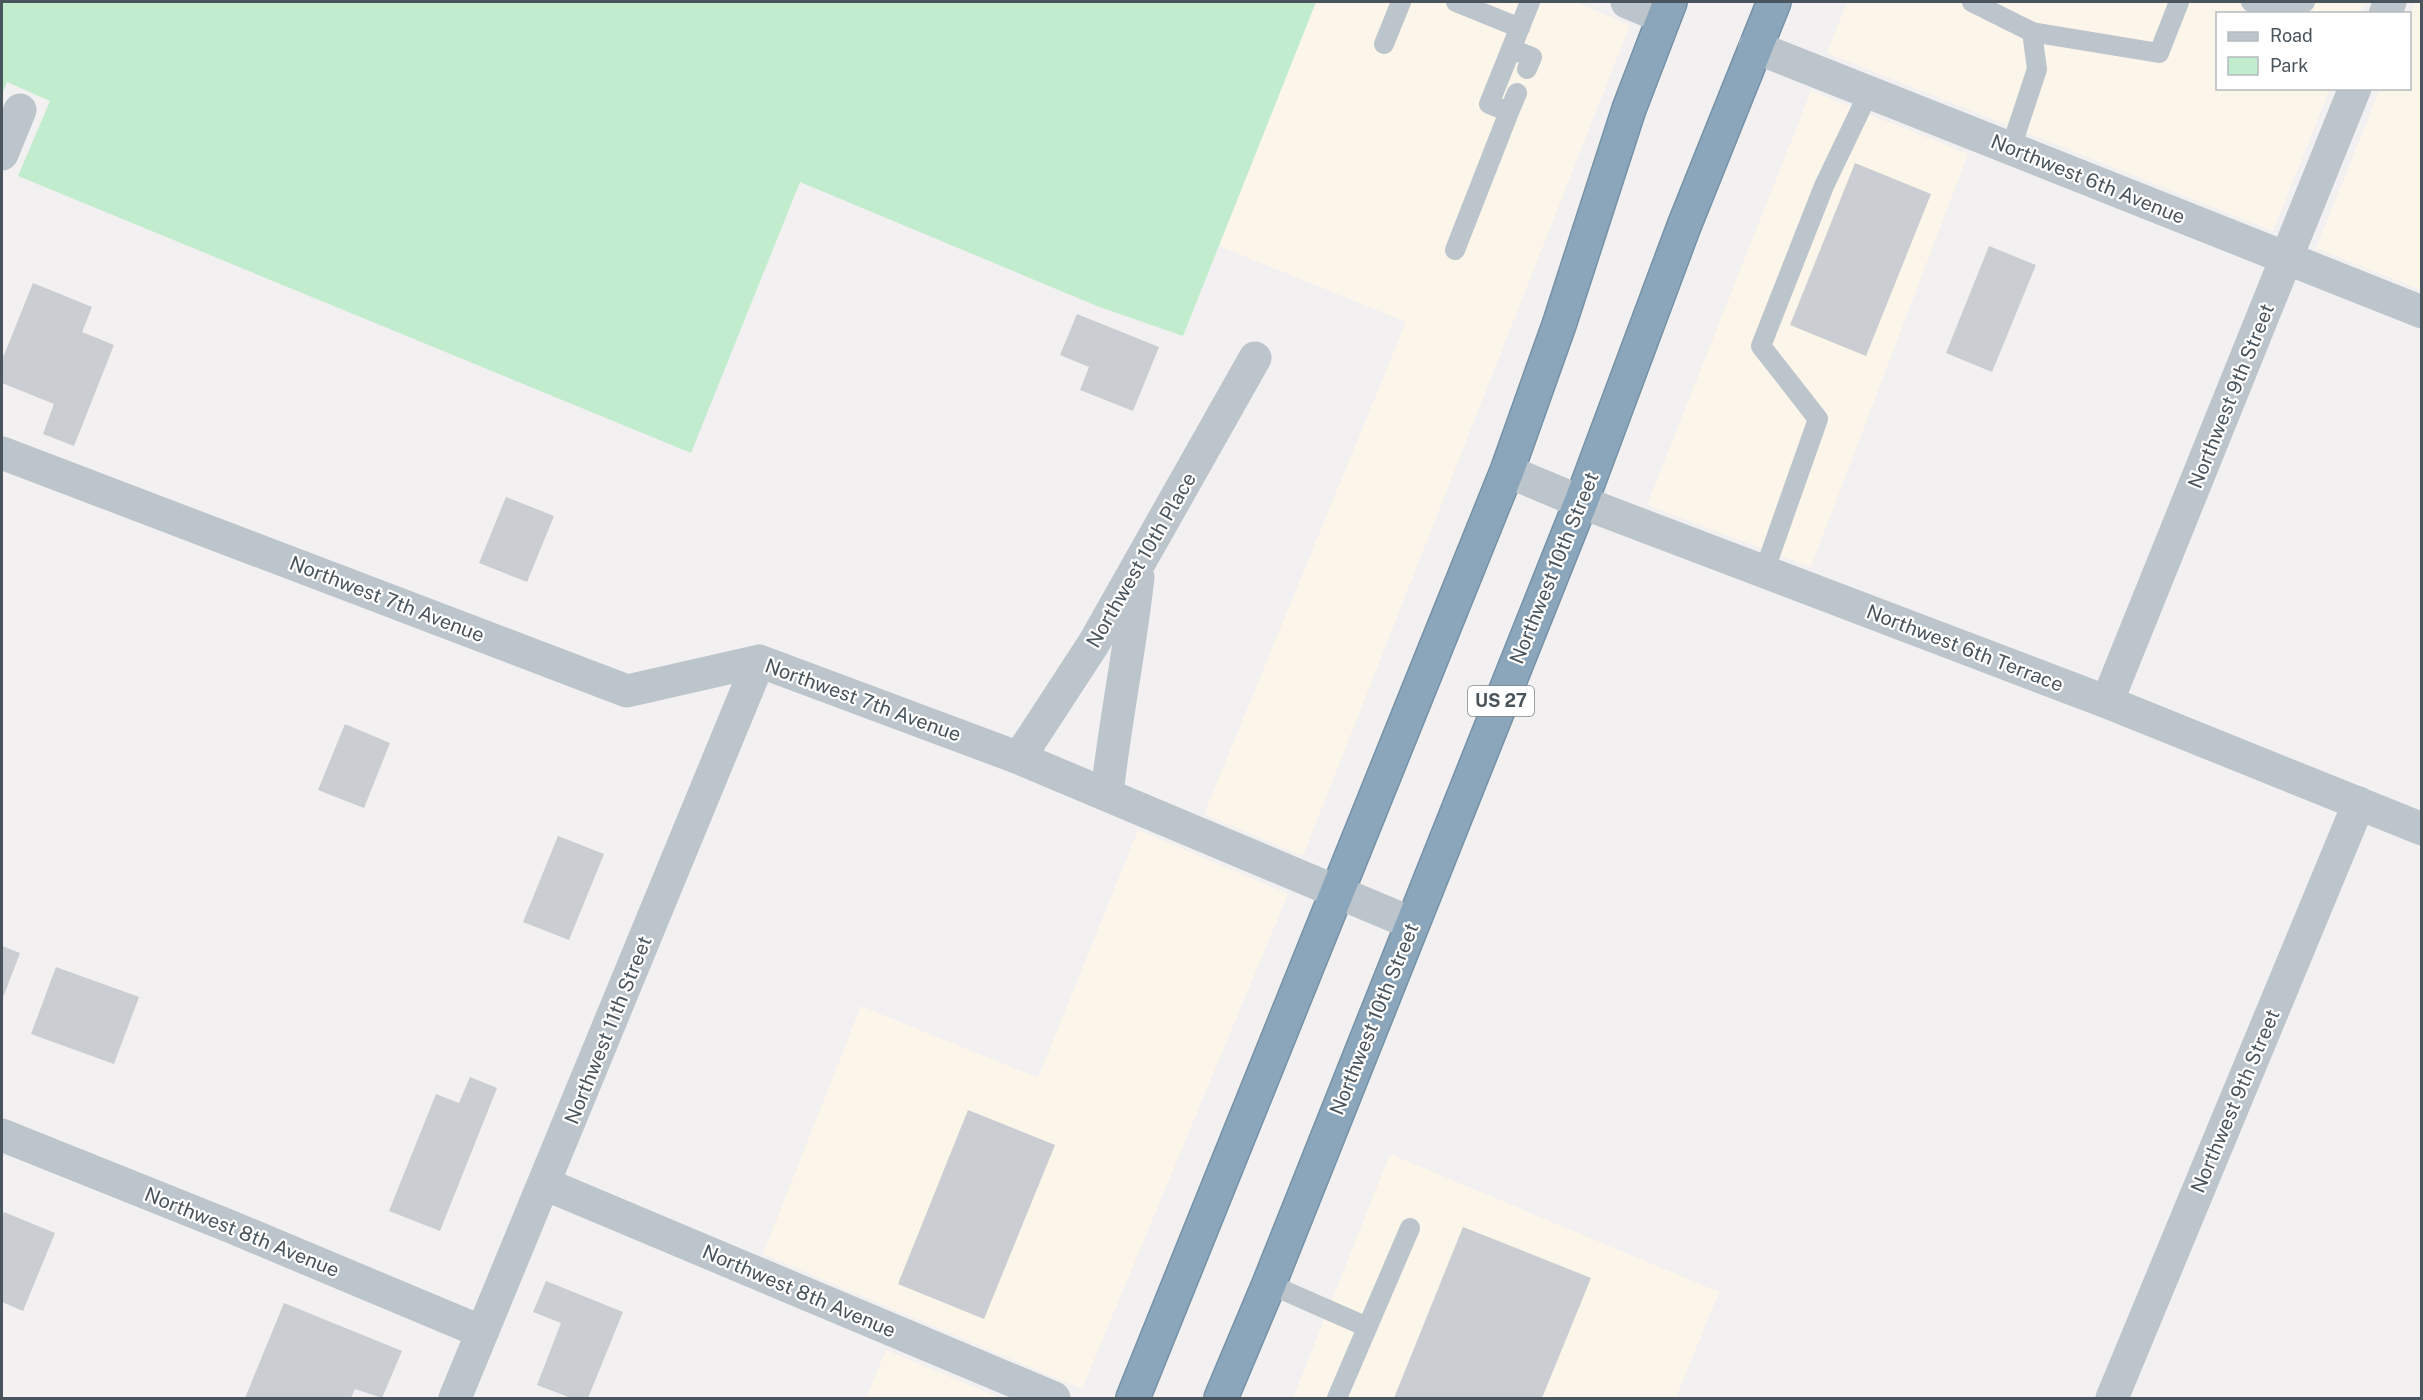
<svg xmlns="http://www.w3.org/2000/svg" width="2423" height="1400" font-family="'Public Sans',sans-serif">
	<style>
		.commercial { fill: #fbf5ea }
		.green { fill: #c1ecce }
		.building { fill: #cacdd2 }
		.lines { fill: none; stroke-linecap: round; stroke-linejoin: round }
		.highway-casing { stroke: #7692a7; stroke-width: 36 }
		.lane { stroke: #bcc5cb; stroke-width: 20 }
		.street { stroke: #bcc5cb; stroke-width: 33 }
		.highway { stroke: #8ba6bb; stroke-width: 33 }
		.labels { text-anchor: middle; stroke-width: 4.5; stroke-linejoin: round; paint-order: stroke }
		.shield { fill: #fff; stroke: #80878d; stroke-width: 1.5 }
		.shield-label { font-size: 18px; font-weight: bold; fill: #49545c }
		.street-label { font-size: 20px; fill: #49545c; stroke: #fff }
	</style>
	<rect width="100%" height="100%" fill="#f2f0f0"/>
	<path class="commercial" d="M 1316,2 L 1575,2 L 1630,25 L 1303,856 L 1204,814 L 1406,322 L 1219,246 Z
		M 1847,2 L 2365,2 L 2360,13 L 2218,14 L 2218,88 L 2330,89 L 2273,231 L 1827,53 Z
		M 2415,2 L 2422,2 L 2421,290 L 2316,248 L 2380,89 L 2410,88 L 2410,16 Z
		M 1811,91 L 1968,154 L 1811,567 L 1647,505 Z
		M 1138,830 L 1288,894 L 1082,1389 L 763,1254 L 861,1006 L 1038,1078 Z
		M 1390,1154 L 1719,1292 L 1676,1398 L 1293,1398 Z
		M 886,1350 L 1000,1398 L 866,1398 Z"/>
	<path class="green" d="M 2,2 L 1316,2 L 1183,336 L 1097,306 L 800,182 L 691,453 L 18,176 L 50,101 L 7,82 L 2,95 Z"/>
	<path class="building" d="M 1855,163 L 1931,194 L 1866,356 L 1790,325 Z
		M 1989,246 L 2036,265 L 1992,372 L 1946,353 Z
		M 33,283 L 92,307 L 82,332 L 114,345 L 74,446 L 43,434 L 54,404 L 2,383 L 2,360 Z
		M 1077,314 L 1159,347 L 1133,411 L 1080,390 L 1089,367 L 1060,355 Z
		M 506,497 L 554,516 L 527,582 L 479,563 Z
		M 345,724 L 390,743 L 364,808 L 318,790 Z
		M 558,836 L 604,854 L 569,940 L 523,922 Z
		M 2,946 L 20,953 L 2,1000 Z
		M 56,967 L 139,997 L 114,1064 L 31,1034 Z
		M 470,1077 L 497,1088 L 440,1231 L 389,1211 L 436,1094 L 459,1103 Z
		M 968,1110 L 1055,1145 L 984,1319 L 898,1284 Z
		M 4,1212 L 55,1233 L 23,1311 L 2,1302 L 2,1218 Z
		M 1463,1227 L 1591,1278 L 1542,1398 L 1394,1398 Z
		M 546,1281 L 623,1312 L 588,1398 L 571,1398 L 537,1385 L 561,1323 L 533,1312 Z
		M 284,1303 L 402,1351 L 382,1398 L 355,1389 L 351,1398 L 245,1398 Z"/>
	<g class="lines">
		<g class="highway-casing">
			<path id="highway" d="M 1133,1398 L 1507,471 L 1559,325 L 1629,109 L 1670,2
				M 1221,1398 L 1269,1284 L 1581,502 L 1684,226 L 1774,2"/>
		</g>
		<path class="lane" d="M 1456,2 L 1520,28
			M 1972,2 L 2032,32 L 2037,69 L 2011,148
			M 2251,2 C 2270,10 2288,16 2305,2
			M 2032,32 L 2159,53 L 2179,2
			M 1384,44 L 1401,2
			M 1511,49 L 1532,57 L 1527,69
			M 1517,93 L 1509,112 L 1489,104 L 1530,2
			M 1455,250 L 1509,112
			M 1764,572 L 1818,419 L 1761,346 L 1824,186 L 1869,92
			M 1269,1284 L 1367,1327
			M 1337,1398 L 1410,1228"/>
		<path class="street" d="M 1627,2 L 1663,17
			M 2385,14 L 2390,2
			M 1755,47 L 2422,312
			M 2,154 L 20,110
			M 2,453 L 627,691 L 759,661 L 1019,758 L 1411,923
			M 1507,471 L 1581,502 L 2107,702 L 2422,829
			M 2107,702 L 2355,88
			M 1019,758 L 1094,643 L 1255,358
			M 1107,794 C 1115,721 1130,650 1138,577
			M 2,1135 L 229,1226 L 482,1332
			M 545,1184 L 1054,1398
			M 455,1398 L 759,661
			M 2112,1398 L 2359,803"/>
		<use href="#highway" class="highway"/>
	</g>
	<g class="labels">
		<rect class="shield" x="1468" y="686" width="66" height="30" rx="4.5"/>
		<g class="shield-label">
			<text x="1501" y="707">US 27</text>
		</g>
		<g class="street-label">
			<text transform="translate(2088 179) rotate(22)" y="7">Northwest 6th Avenue</text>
			<text transform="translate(2231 396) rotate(-68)" y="7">Northwest 9th Street</text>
			<text transform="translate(1141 560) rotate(-60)" y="7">Northwest 10th Place</text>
			<text transform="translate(1554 568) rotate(-68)" y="7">Northwest 10th Street</text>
			<text transform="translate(387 599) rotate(21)" y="7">Northwest 7th Avenue</text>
			<text transform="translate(1965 648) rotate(21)" y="7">Northwest 6th Terrace</text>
			<text transform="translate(863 700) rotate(20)" y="7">Northwest 7th Avenue</text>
			<text transform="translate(1374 1019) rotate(-68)" y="7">Northwest 10th Street</text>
			<text transform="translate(608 1030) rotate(-68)" y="7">Northwest 11th Street</text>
			<text transform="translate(2235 1101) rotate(-67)" y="7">Northwest 9th Street</text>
			<text transform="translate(242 1232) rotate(22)" y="7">Northwest 8th Avenue</text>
			<text transform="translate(799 1291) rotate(23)" y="7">Northwest 8th Avenue</text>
		</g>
	</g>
	<rect width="2423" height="1400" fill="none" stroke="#49545c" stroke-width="6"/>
	<rect x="2216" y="12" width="195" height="78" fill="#ffffff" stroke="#b6bbbe" stroke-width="1.5"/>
	<rect x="2228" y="32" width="30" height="9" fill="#bcc5cb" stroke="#b6bbbe" stroke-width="1.5"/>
	<text x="2270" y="42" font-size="18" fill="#49545c">Road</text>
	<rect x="2228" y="57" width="30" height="18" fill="#c1ecce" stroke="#b6bbbe" stroke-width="1.5"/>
	<text x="2270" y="72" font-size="18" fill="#49545c">Park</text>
</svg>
